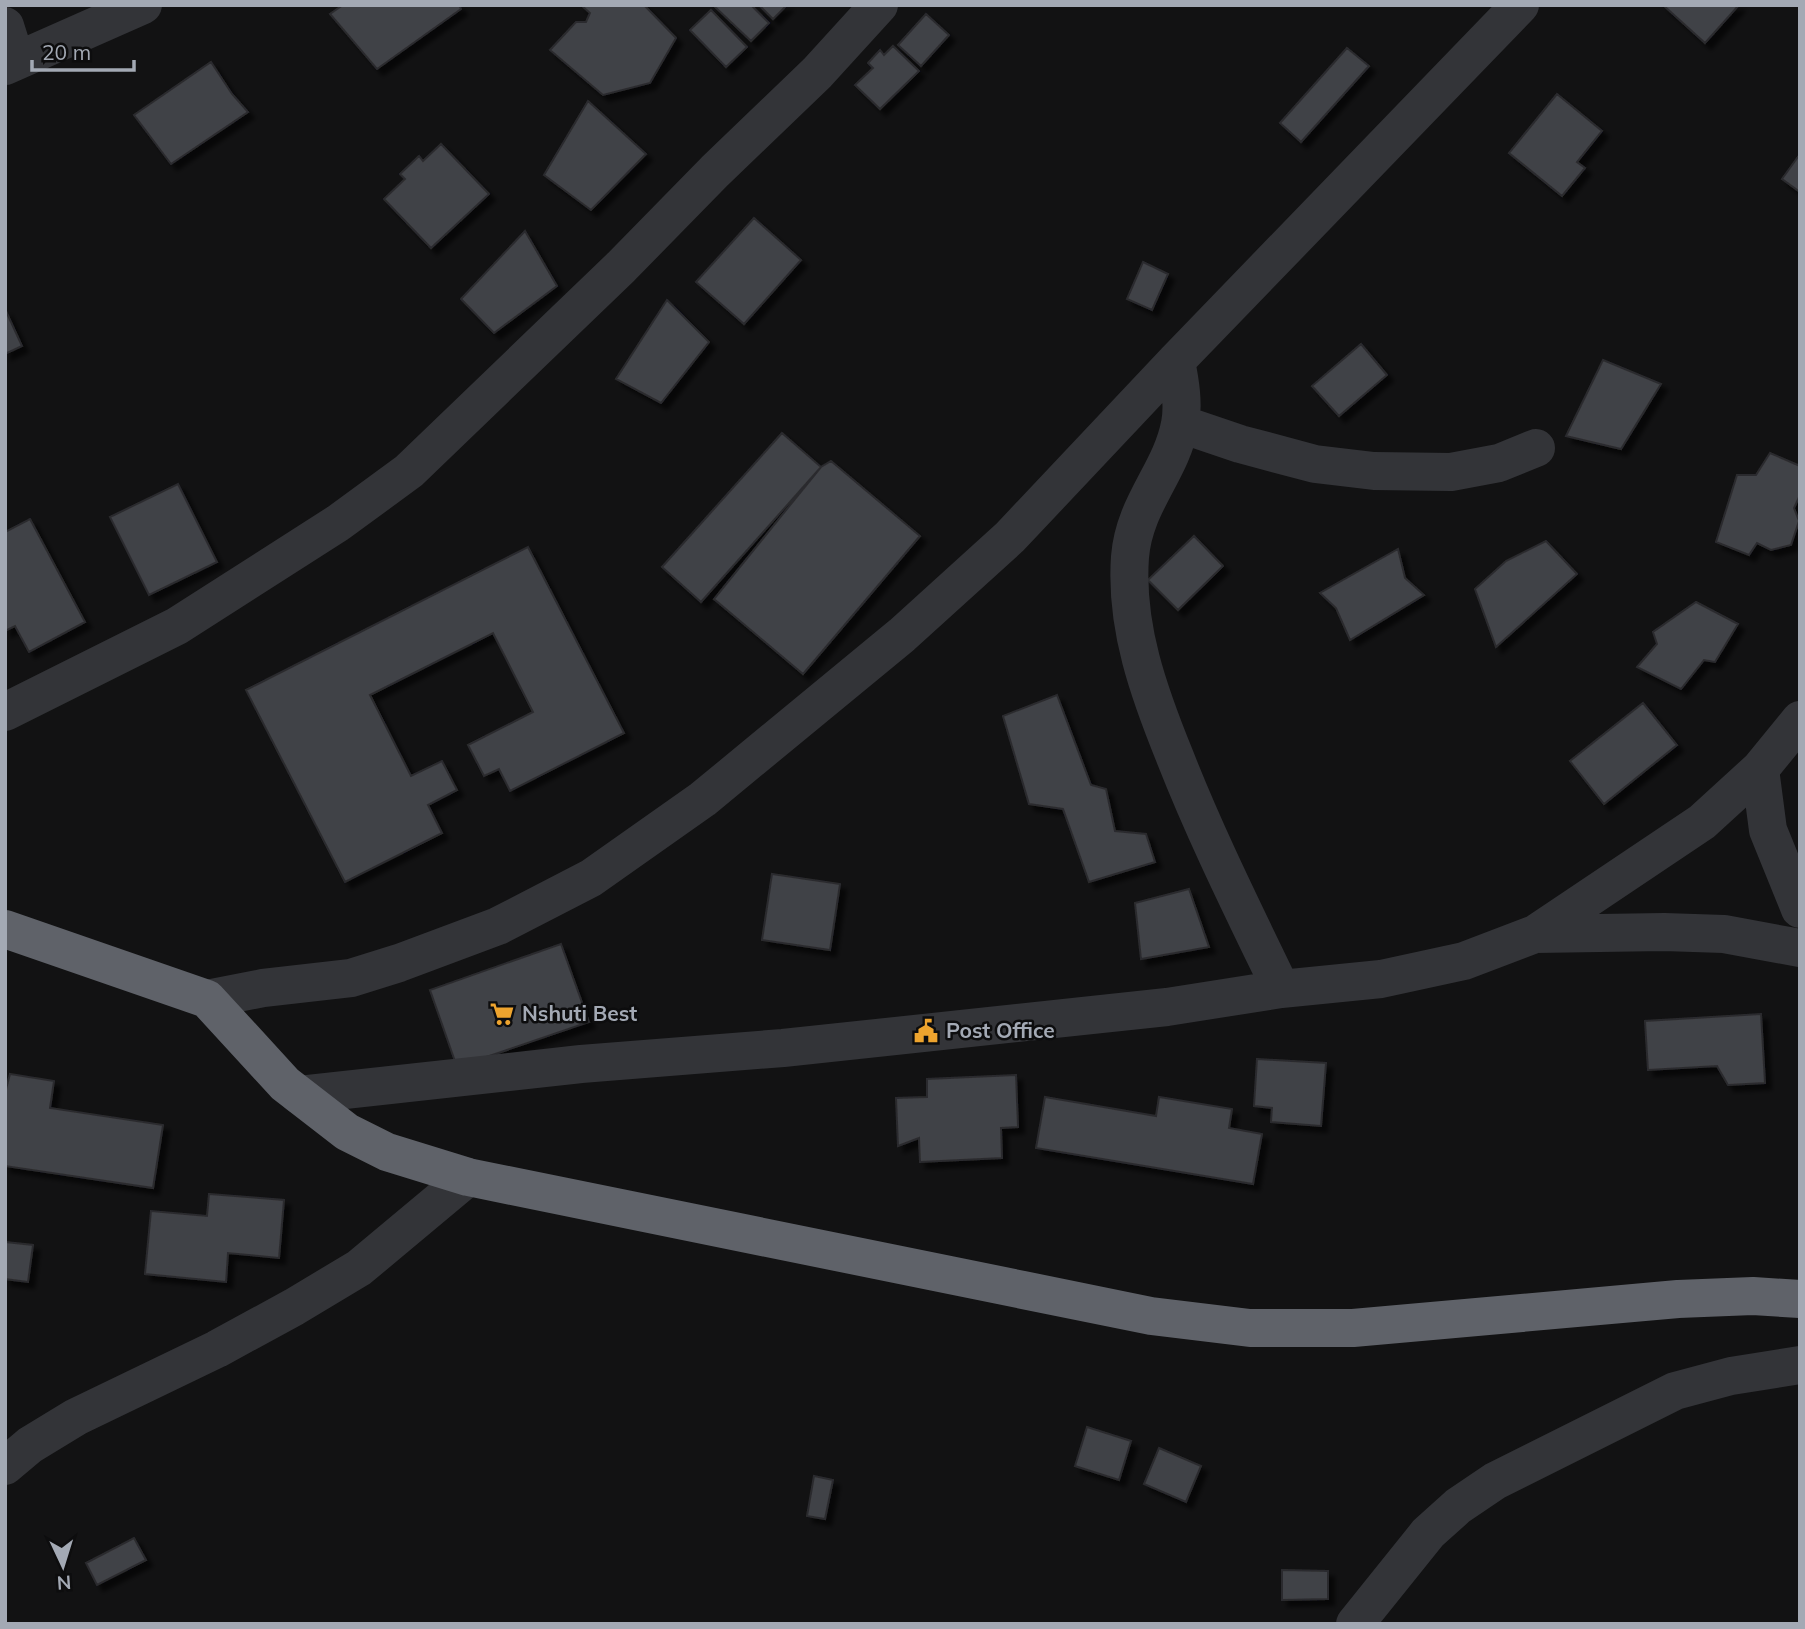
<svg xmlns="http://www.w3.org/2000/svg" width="1805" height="1629" font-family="Mulish,sans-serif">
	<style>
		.building { fill: #414246; stroke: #2c2c2f; stroke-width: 2; filter: url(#shadow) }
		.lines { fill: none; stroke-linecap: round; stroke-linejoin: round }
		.minor { stroke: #333438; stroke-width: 38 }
		.highway { stroke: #5f6269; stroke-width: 38 }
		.labels { text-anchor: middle; stroke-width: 5; stroke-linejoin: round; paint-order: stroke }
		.poi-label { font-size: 21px; font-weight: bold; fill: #a3a9b4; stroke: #0d0d0e; text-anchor: start }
	</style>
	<defs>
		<filter id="shadow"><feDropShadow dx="6" dy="6" stdDeviation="2" flood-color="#0009"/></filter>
	</defs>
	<rect width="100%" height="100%" fill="#121213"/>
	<path class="building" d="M 343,5 L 459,5 L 461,9 L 377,69 L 330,14 Z
		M 581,5 L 644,5 L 676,38 L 650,83 L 603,95 L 550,50 L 576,22 L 586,22 L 590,13 Z
		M 751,5 L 769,23 L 751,41 L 714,6 Z
		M 759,5 L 787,5 L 773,19 Z
		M 1663,5 L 1739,5 L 1705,43 Z
		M 711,10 L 747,47 L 726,67 L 690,30 Z
		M 926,14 L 949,35 L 921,66 L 898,45 Z
		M 893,46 L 919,71 L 880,109 L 855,85 L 873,68 L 868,63 L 880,50 L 884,55 Z
		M 1347,48 L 1369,66 L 1301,142 L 1280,123 Z
		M 211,62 L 232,94 L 248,112 L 171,164 L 134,115 Z
		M 1557,94 L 1602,131 L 1577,162 L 1585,168 L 1562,196 L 1509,153 Z
		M 588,101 L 646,154 L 591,210 L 544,175 Z
		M 441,144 L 489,194 L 431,248 L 384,199 L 405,179 L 400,174 L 419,156 L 423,161 Z
		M 1800,154 L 1800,192 L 1782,179 Z
		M 754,218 L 801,260 L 744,324 L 696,282 Z
		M 525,231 L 557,286 L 494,333 L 461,299 Z
		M 1143,262 L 1168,274 L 1152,310 L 1127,299 Z
		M 667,300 L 709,342 L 661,403 L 616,379 Z
		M 5,309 L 22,346 L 5,354 Z
		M 1361,344 L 1387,375 L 1339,416 L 1312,386 Z
		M 1603,360 L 1661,384 L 1621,449 L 1566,436 Z
		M 782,433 L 821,467 L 701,602 L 662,567 Z
		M 1770,453 L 1800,466 L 1800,495 L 1794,508 L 1799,521 L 1791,545 L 1771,550 L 1757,543 L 1749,555 L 1716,542 L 1737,475 L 1756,475 Z
		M 831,461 L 920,536 L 803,674 L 714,599 L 821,467 Z
		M 178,484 L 217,562 L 149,595 L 110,517 Z
		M 30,519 L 85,622 L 29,652 L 15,626 L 5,631 L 5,532 Z
		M 1194,536 L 1223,566 L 1178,610 L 1148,580 Z
		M 1546,541 L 1577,574 L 1496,647 L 1475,589 L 1506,561 Z
		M 528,547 L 624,733 L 510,791 L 499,769 L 484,776 L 468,745 L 533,712 L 493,633 L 370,695 L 411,776 L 442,761 L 457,790 L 428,805 L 442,833 L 345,882 L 246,690 Z
		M 1398,549 L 1405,578 L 1424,595 L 1350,640 L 1336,608 L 1320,593 Z
		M 1696,602 L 1738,624 L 1715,662 L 1704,660 L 1681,689 L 1637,667 L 1657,644 L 1653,632 Z
		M 1057,695 L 1091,785 L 1106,789 L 1115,831 L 1146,834 L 1155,862 L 1089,882 L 1063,809 L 1029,804 L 1003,716 Z
		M 1643,703 L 1677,745 L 1604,804 L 1570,761 Z
		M 772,874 L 840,884 L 830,950 L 762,940 Z
		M 1189,889 L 1209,947 L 1141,959 L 1135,903 Z
		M 561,944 L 589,1022 L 457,1067 L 430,990 Z
		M 1761,1014 L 1765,1083 L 1728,1085 L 1717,1066 L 1648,1070 L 1645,1021 Z
		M 1257,1059 L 1326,1063 L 1321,1126 L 1271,1122 L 1272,1108 L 1254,1106 Z
		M 10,1074 L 54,1081 L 50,1108 L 163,1125 L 153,1188 L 5,1166 L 5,1093 Z
		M 1016,1075 L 1018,1127 L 1001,1128 L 1002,1158 L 920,1162 L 919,1138 L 898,1146 L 896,1098 L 927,1097 L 927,1079 Z
		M 1045,1097 L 1156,1116 L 1159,1097 L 1232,1109 L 1229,1128 L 1262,1134 L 1253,1184 L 1036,1148 Z
		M 209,1194 L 284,1200 L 279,1258 L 228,1253 L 226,1282 L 145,1274 L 151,1211 L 207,1216 Z
		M 5,1242 L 33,1245 L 28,1282 L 5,1279 Z
		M 1087,1427 L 1131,1441 L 1119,1480 L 1075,1466 Z
		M 1159,1448 L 1201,1466 L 1186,1502 L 1144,1484 Z
		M 814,1476 L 833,1480 L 825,1519 L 807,1516 Z
		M 134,1538 L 146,1560 L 97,1585 L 86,1563 Z
		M 1282,1570 L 1328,1571 L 1328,1599 L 1282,1600 Z"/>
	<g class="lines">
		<path class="minor" d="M 5,26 L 16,61
			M 5,66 L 143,5
			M 1176,361 C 1180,381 1184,404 1180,424 C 1171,472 1134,504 1130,557 C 1125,627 1149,693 1175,757 C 1206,836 1244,912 1281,989
			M 1181,424 L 1240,444 L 1315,464 L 1374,471 L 1451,472 L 1499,463 L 1536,448
			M 5,712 L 177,626 L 338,523 L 409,471 L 621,267 L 715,171 L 817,73 L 879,5
			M 1760,769 L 1768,830 L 1800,909
			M 1535,934 L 1664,932 L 1724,934 L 1800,948
			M 207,999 L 263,988 L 351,978 L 399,963 L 498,926 L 591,878 L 703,799 L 902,635 L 1010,537 L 1176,361 L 1520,5
			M 299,1095 L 581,1064 L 783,1048 L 1167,1007 L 1281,989 L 1381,979 L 1464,961 L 1535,934 L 1702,822 L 1760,769 L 1800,720
			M 5,1466 L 30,1445 L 76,1417 L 217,1349 L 294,1307 L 359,1268 L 468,1177
			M 1355,1624 L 1428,1533 L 1458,1506 L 1495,1481 L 1675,1391 L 1731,1376 L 1800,1365"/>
		<path class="highway" d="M 5,929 L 207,999 L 285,1084 L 347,1132 L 387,1152 L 468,1177 L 1151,1316 L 1250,1328 L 1353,1328 L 1678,1299 L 1753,1296 L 1800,1299"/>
	</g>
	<defs>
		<g id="supermarket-bare" transform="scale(1.89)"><path d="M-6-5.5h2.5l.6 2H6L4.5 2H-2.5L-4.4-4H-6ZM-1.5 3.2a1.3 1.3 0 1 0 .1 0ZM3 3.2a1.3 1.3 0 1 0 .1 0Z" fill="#eea42e" stroke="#0d0d0e" stroke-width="2.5" paint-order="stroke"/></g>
		<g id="civic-bare" transform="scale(1.89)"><path d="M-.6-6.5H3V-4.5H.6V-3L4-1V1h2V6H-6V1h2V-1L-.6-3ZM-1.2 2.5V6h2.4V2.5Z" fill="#eea42e" stroke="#0d0d0e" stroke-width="2.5" paint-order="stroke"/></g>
	</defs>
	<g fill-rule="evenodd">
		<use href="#supermarket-bare" x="502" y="1014"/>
		<use href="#civic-bare" x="926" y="1031"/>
	</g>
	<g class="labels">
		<g class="poi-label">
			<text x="522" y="1021">Nshuti Best</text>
			<text x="946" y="1038">Post Office</text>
		</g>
	</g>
	<rect width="1805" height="1629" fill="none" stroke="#a3a9b4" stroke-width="14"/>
	<g transform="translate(63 1566) rotate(176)" stroke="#0d0d0e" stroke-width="5" paint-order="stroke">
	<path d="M0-5L12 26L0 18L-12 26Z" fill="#a3a9b4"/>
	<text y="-10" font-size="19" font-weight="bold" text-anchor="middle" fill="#a3a9b4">N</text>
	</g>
	<path d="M32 60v10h102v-10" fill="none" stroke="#a3a9b4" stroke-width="3.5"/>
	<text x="42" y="60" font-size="21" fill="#a3a9b4" stroke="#0d0d0e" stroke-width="5" paint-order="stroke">20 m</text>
</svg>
